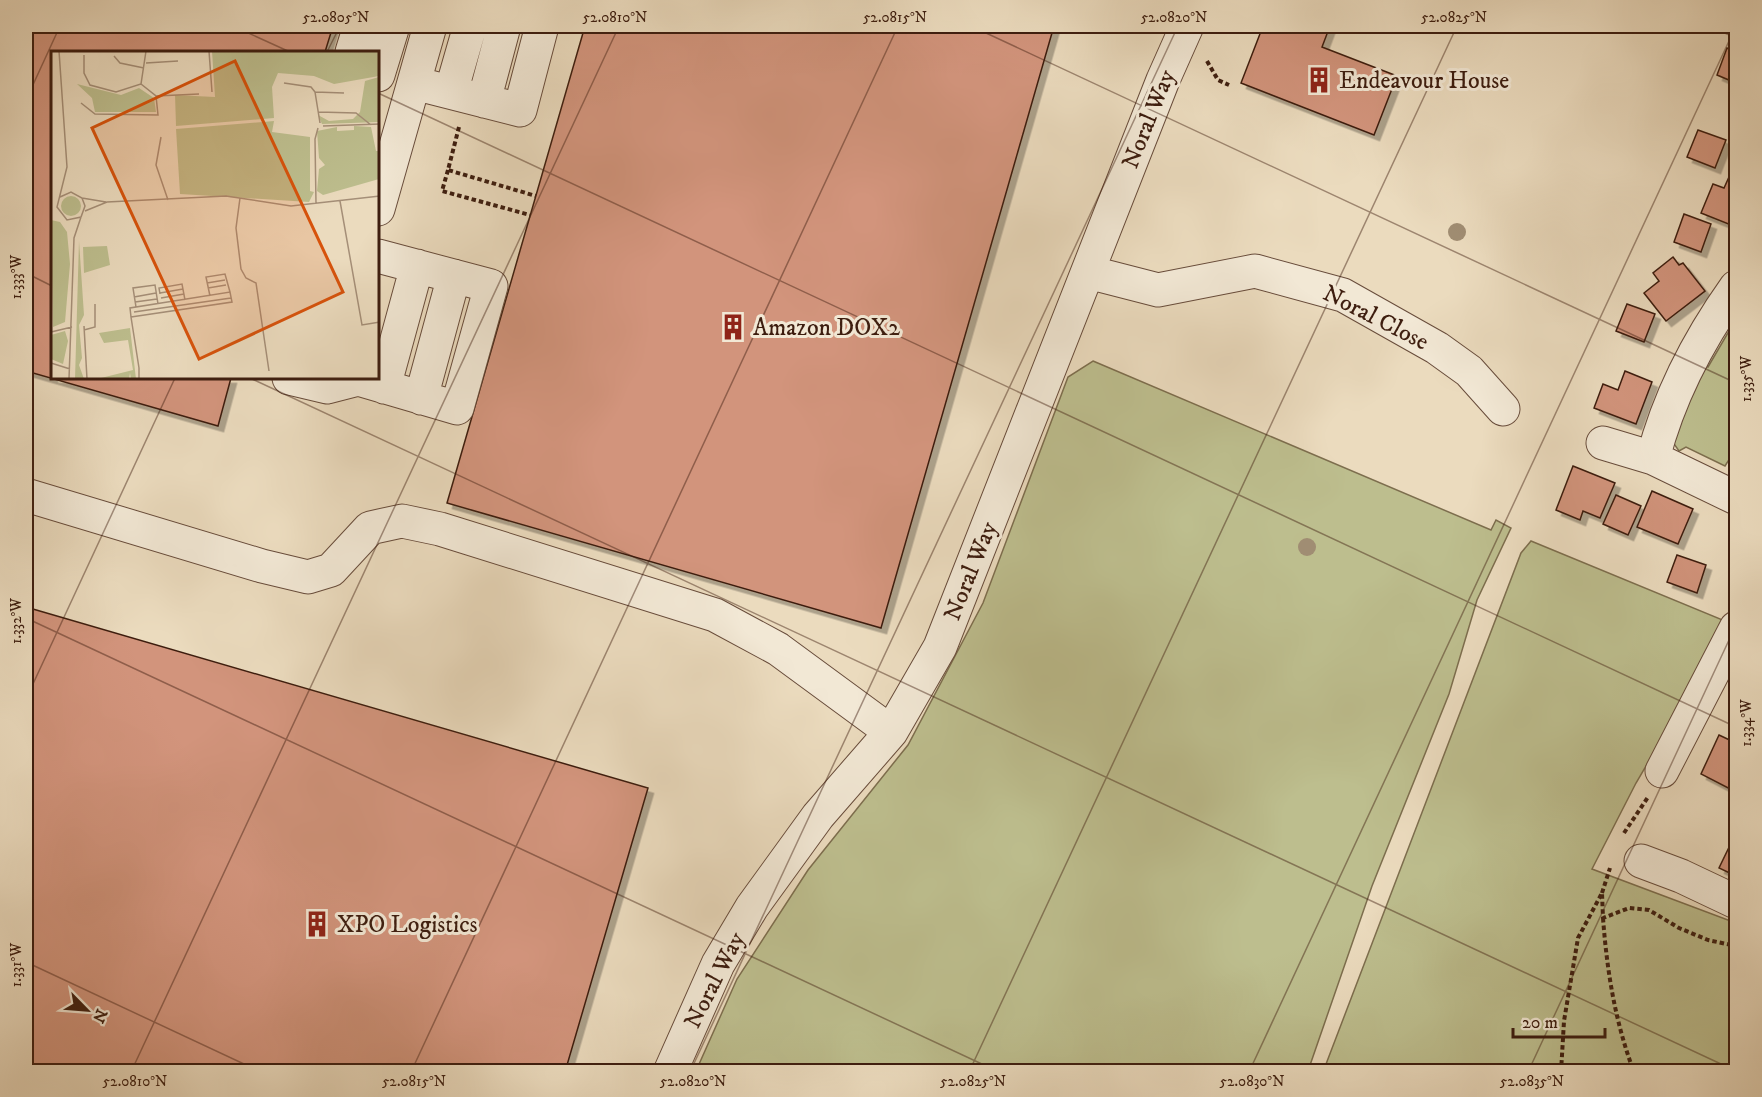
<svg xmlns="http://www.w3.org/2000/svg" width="1762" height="1097" font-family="'IM FELL DW Pica',serif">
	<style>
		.green { fill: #bdbe8e; stroke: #7d6e4e; stroke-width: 1.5 }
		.building { fill: #d2947b; stroke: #3d1d0f; stroke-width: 1.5; filter: url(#shadow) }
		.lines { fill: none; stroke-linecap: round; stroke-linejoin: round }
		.minor-casing { stroke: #684c3b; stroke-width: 35 }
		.path { stroke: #3d1d0f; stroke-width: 4; stroke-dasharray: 4.5 3; stroke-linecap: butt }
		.minor { stroke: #f2e8d5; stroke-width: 33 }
		.tree { fill: #a08d73 }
		.ticks { fill: none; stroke: #3d1d0f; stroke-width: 1.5; stroke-opacity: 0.45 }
		.labels { text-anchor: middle; stroke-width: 6; stroke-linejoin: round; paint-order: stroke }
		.poi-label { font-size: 24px; fill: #3d1d0f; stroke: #f2e8d5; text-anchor: start }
		.street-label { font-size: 24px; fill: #3d1d0f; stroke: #f2e8d5 }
		.inset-road { fill: none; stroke: #a58f78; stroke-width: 1.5 }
		.view { fill: #d7530c; fill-opacity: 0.15; stroke: #d7530c; stroke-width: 3 }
		.inset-edge { fill: none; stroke: #3d1d0f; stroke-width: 3 }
		.neatline { fill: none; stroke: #3d1d0f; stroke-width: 2 }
		.ticks-label { font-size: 15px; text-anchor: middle; fill: #3d1d0f }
	</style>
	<defs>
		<filter id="shadow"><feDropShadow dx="5.5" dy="5.5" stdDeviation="0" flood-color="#0004"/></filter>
	</defs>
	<rect width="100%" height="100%" fill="#ebdbbe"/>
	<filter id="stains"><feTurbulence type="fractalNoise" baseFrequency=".00333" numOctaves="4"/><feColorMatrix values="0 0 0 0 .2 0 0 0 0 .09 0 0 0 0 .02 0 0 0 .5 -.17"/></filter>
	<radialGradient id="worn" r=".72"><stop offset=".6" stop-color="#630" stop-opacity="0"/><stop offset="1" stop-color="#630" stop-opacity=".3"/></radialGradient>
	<path class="green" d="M 1736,319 L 1736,462 L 1730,458 L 1725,466 L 1686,447 L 1679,451 L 1672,441 L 1700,364 L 1708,367 Z
		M 1093,361 L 1491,530 L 1496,520 L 1511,528 L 1477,600 L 1449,694 L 1372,886 L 1308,1071 L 696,1071 L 737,979 L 808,870 L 908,745 L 983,603 L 1068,377 Z
		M 1531,541 L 1730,623 L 1636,783 L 1592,869 L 1736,923 L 1736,1071 L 1323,1072 L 1521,553 Z"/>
	<path class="building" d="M 26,26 L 333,26 L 325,52 L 52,52 L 52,378 L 231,378 L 218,426 L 26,371 Z
		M 585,26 L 1054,26 L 881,628 L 447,503 Z
		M 1263,26 L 1330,26 L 1322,47 L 1397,76 L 1374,135 L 1241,83 Z
		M 1727,48 L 1736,52 L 1736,83 L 1717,75 Z
		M 1698,130 L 1726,140 L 1715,168 L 1687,157 Z
		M 1729,177 L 1736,180 L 1736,227 L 1701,213 L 1713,184 L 1724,188 Z
		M 1684,214 L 1711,224 L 1701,252 L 1674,242 Z
		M 1673,257 L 1679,265 L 1683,263 L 1705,291 L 1666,321 L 1644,293 L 1659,281 L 1653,273 Z
		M 1627,304 L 1655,314 L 1644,342 L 1616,331 Z
		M 1625,371 L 1652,382 L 1636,424 L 1594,408 L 1603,384 L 1618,390 Z
		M 1573,466 L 1615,483 L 1600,518 L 1583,511 L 1580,520 L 1556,510 Z
		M 1652,491 L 1693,509 L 1678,544 L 1637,527 Z
		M 1616,495 L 1641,506 L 1628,535 L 1603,524 Z
		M 1677,555 L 1706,565 L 1697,593 L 1667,582 Z
		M 26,607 L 648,788 L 565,1072 L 26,1072 Z
		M 1736,689 L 1736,707 L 1730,704 Z
		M 1719,735 L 1736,743 L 1736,792 L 1701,774 Z
		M 1733,839 L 1736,841 L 1736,876 L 1719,868 Z"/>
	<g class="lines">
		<g class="minor-casing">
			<path id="minor" d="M 352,52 L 360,26
				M 378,75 L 393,26
				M 414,83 L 520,110 L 542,26
				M 451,92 L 470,26
				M 484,101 L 504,26
				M 378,209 L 430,26
				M 1088,272 L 1158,290 L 1255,271 L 1343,295 L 1437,348 L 1469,371 L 1503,409
				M 1736,287 C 1699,339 1669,396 1653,458 L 1736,498
				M 289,378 L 327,387 L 330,378
				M 327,387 L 358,379 L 457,408 L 491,286 L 378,256
				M 384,387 L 417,266
				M 421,398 L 454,276
				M 1603,443 L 1653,458
				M 26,495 L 262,566 L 308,577 L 331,570 L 370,528 L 402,521 L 440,529 L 715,615 L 778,649 L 891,732
				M 1662,771 L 1736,628
				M 1641,861 L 1681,876 L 1736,902
				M 670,1072 L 718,964 L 752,907 L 818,816 L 891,732 L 940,647 L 1163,80 L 1187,26"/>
		</g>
		<path class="path" d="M 1207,61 L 1218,80 L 1229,85
			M 459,127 L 448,170 L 536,196
			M 448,170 L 442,191 L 530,215
			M 1624,833 L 1648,797
			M 1602,893 L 1610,868
			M 1603,918 C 1607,971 1615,1022 1634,1072
			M 1561,1072 L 1564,1021 L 1578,938 L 1602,893 L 1603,918 L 1629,908 L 1649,910 L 1679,928 L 1708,940 L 1736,946"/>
		<use href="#minor" class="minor"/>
	</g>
	<g class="tree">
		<circle cx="1457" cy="232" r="9"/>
		<circle cx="1307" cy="547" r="9"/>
	</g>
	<path class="ticks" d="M 233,26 L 290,52M 971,26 L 1736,383M 1709,26 L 1736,38M 327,52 L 340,26M 378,93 L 1736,727M 26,100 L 60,26M 26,273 L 52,286M 250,378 L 1736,1071M 26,618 L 999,1072M 26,699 L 175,378M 26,962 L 261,1072M 131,1072 L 619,26M 411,1072 L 898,26M 690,1072 L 1178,26M 969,1072 L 1457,26M 1249,1072 L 1736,26M 1528,1072 L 1736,625"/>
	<defs>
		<g id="building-bare" transform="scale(2.07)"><path d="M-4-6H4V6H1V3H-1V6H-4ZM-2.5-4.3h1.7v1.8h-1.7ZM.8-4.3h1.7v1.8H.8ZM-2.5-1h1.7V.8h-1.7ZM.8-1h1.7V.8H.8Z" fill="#8f2418" stroke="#f2e8d5" stroke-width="2.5" paint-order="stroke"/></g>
	</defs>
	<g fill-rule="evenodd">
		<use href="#building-bare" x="1319" y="80"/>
		<use href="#building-bare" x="733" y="327"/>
		<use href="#building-bare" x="317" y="924"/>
	</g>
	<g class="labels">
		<g class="poi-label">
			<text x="1339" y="88">Endeavour House</text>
			<text x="753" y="335">Amazon DOX2</text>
			<text x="337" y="932">XPO Logistics</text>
		</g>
		<g class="street-label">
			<text transform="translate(1148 119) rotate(-68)" y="8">Noral Way</text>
			<text transform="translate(1376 317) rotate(27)" y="8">Noral Close</text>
			<text transform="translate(970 571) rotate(-68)" y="8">Noral Way</text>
			<text transform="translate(714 980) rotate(-63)" y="8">Noral Way</text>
		</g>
	</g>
	<g transform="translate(51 51)">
		<rect width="328" height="328" fill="#ebdbbe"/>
		<path d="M 161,0 L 328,0 L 328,25 L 283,33 L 263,25 L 227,22 L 221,36 L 223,67 L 125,75 L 124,44 L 164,46 ZM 328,26 L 328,71 L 271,73 L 267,64 L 278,70 L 302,68 L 309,61 L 314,30 ZM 26,33 L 70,44 L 88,37 L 103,47 L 105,61 L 44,61 L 41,47 ZM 223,70 L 221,81 L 259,86 L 259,140 L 263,141 L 258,151 L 129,143 L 125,78 ZM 303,75 L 320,76 L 325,100 L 328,100 L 328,128 L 272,144 L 266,140 L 268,118 L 274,114 L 268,107 L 266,80 L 286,76 L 286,80 L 303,79 ZM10 155a10 10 0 1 1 20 0a10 10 0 1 1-20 0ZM 0,169 L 9,171 L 16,181 L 19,213 L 14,271 L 2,276 ZM 28,190 L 33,264 L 28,274 L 31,307 L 28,314 L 33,328 L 24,328 ZM 56,195 L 59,214 L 33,222 L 32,196 ZM 79,277 L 85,328 L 80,328 L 79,322 L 78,328 L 46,328 L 82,319 L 77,289 L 53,292 L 48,282 ZM 14,280 L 17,290 L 12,313 L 0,308 L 0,284 Z" fill="#bdbe8e"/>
		<path class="inset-road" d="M 8,0 L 16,116 L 6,156 L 16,169 L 30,166 L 34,155 L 31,147 L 20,141 L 9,146M 158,0 L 161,41M 33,4 L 33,22 L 39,34 L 65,41 L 90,33 L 95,0M 63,5 L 69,12 L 93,17M 95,12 L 127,10M 233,32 L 260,36 L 264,41M 264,41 L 269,72M 264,41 L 293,42M 105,45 L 148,43M 30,52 L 44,63 L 107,64 L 105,45 L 90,33M 267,61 L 305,62 L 320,74M 272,75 L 329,73M 110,86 L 105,114 L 117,149M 31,147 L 55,151M 189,147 L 185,177 L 190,218 L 195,227 L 205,232 L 218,320M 289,150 L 311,274 L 329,271M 265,153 L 264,88 L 267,77M 34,160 L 56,151 L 175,145 L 240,155 L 329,145M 156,232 L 174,229M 157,237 L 175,234M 109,242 L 132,238M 109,243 L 108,237 L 131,233 L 134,249M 159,245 L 155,226 L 174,223 L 179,241M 83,246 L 105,242M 110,247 L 133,243M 84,251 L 106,248M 85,256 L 82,237 L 104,234 L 107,253M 83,261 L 180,247M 80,266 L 181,251 L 179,241 L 79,257 L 80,266 L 88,317 L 88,328M 33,275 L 36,328M 33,279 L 44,276 L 44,253M 0,281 L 21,276M 0,312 L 19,318M 18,328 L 23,187 L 30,166"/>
		<path class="view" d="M 184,10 L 292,241 L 148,308 L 41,77 Z"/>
		<rect width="328" height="328" class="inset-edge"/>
	</g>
	<rect width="1762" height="1097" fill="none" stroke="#ebdbbe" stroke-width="66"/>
	<g transform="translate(87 1010) rotate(115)" stroke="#f2e8d5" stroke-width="4.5" paint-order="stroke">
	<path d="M0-4.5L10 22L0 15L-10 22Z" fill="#3d1d0f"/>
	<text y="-9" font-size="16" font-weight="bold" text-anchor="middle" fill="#3d1d0f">N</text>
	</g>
	<path d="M1513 1028v9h92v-9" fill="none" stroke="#3d1d0f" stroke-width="3"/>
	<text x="1522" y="1028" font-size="18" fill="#3d1d0f" stroke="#f2e8d5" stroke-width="4.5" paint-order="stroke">20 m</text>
	<rect x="33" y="33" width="1696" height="1031" class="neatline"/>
	<g class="ticks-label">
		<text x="336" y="22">52.0805°N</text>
		<text x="615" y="22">52.0810°N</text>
		<text x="895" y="22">52.0815°N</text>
		<text x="1174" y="22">52.0820°N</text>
		<text x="1454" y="22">52.0825°N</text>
		<text transform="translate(16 277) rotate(-90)" y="5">1.333°W</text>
		<text transform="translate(1746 379) rotate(-90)" y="5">1.335°W</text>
		<text transform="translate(16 621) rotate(-90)" y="5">1.332°W</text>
		<text transform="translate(1746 723) rotate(-90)" y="5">1.334°W</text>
		<text transform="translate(16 965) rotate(-90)" y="5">1.331°W</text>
		<text x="135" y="1086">52.0810°N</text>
		<text x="414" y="1086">52.0815°N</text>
		<text x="693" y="1086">52.0820°N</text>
		<text x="973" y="1086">52.0825°N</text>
		<text x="1252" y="1086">52.0830°N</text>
		<text x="1532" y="1086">52.0835°N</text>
	</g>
	<rect width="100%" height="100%" filter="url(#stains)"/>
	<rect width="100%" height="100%" fill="url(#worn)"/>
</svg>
